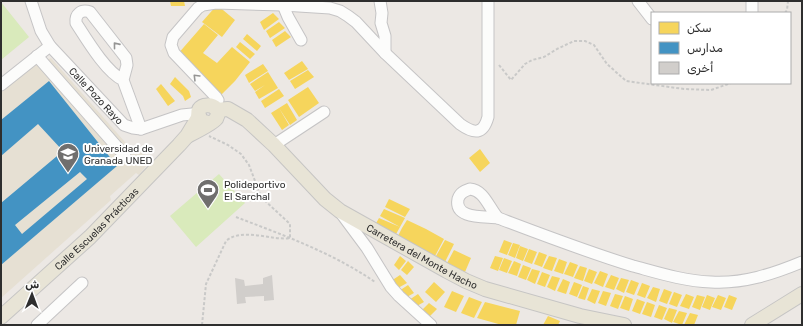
<svg xmlns="http://www.w3.org/2000/svg" width="803" height="326" font-family="Rubik,'Noto Sans Arabic',sans-serif">
	<style>
		.education { fill: #e6e0d3 }
		.pitch { fill: #d9eabb }
		.homes { fill: #f6d55c }
		.schools { fill: #4393c3; fill-rule: evenodd }
		.building { fill: #d1cecb }
		.lines { fill: none; stroke-linecap: round; stroke-linejoin: round }
		.minor-casing { stroke: #c5c4c5; stroke-width: 13 }
		.major-casing { stroke: #c6c5c4; stroke-width: 16 }
		.path { stroke: #c9c9c8; stroke-width: 2; stroke-dasharray: 3 2; stroke-linecap: butt }
		.minor { stroke: #fcfcfb; stroke-width: 11 }
		.major { stroke: #e8e4d6; stroke-width: 14 }
		.oneway { stroke: #959594 }
		.labels { text-anchor: middle; stroke-width: 4; stroke-linejoin: round; paint-order: stroke }
		.street-label { font-size: 10px; fill: #2e2e2e; stroke: #fff }
		.poi-label { font-size: 10px; fill: #2e2e2e; stroke: #fff; text-anchor: start }
	</style>
	<rect width="100%" height="100%" fill="#ece8e4"/>
	<path class="education" d="M 38,48 L 47,60 L 51,58 L 132,150 L 136,147 L 151,160 L 139,175 L 136,173 L 110,196 L 111,200 L 1,298 L 1,79 Z"/>
	<path class="pitch" d="M 1,2 L 29,37 L 1,60 Z
		M 219,174 L 245,203 L 196,247 L 170,216 Z"/>
	<path class="homes" d="M 170,1 L 184,1 L 185,6 L 171,6 Z
		M 217,5 L 235,20 L 222,37 L 202,22 Z
		M 273,13 L 279,19 L 264,30 L 260,22 Z
		M 279,22 L 285,28 L 270,38 L 266,31 Z
		M 204,24 L 218,35 L 203,53 L 217,63 L 232,47 L 250,62 L 235,81 L 221,95 L 177,55 Z
		M 285,31 L 291,37 L 276,47 L 272,40 Z
		M 247,34 L 261,46 L 257,51 L 243,39 Z
		M 240,42 L 255,54 L 250,59 L 236,47 Z
		M 302,61 L 308,69 L 289,80 L 284,73 Z
		M 263,64 L 268,71 L 249,83 L 245,75 Z
		M 308,70 L 314,77 L 295,89 L 290,81 Z
		M 268,72 L 278,88 L 259,99 L 255,92 L 265,85 L 255,91 L 250,84 Z
		M 175,77 L 189,91 L 191,97 L 185,101 L 183,96 L 170,84 Z
		M 161,84 L 175,101 L 168,106 L 156,89 Z
		M 308,87 L 319,103 L 299,117 L 288,100 Z
		M 279,89 L 284,96 L 265,108 L 261,101 Z
		M 287,103 L 297,120 L 290,125 L 279,108 Z
		M 279,108 L 289,125 L 282,130 L 271,113 Z
		M 480,149 L 490,163 L 480,172 L 469,158 Z
		M 389,199 L 410,209 L 405,217 L 385,207 Z
		M 384,209 L 405,218 L 400,227 L 380,216 Z
		M 379,218 L 400,227 L 395,236 L 375,225 Z
		M 407,220 L 426,229 L 420,241 L 426,229 L 444,239 L 435,256 L 398,236 L 402,228 L 404,229 L 402,228 Z
		M 445,240 L 454,244 L 445,262 L 436,256 Z
		M 504,240 L 512,243 L 507,255 L 499,252 Z
		M 513,243 L 520,245 L 515,258 L 508,255 Z
		M 520,246 L 528,249 L 523,261 L 516,258 Z
		M 529,249 L 537,252 L 532,264 L 524,261 Z
		M 454,250 L 471,258 L 465,272 L 447,263 Z
		M 539,252 L 547,255 L 542,267 L 534,264 Z
		M 400,256 L 406,261 L 399,270 L 394,265 Z
		M 495,256 L 503,258 L 498,271 L 490,268 Z
		M 549,256 L 557,258 L 552,271 L 543,268 Z
		M 504,258 L 512,261 L 507,273 L 499,270 Z
		M 559,259 L 567,262 L 563,274 L 554,271 Z
		M 408,261 L 414,267 L 407,275 L 401,270 Z
		M 514,261 L 521,264 L 517,276 L 508,273 Z
		M 570,262 L 578,265 L 573,277 L 564,274 Z
		M 523,265 L 531,268 L 526,280 L 518,277 Z
		M 580,266 L 587,268 L 583,281 L 574,278 Z
		M 532,269 L 540,271 L 535,284 L 527,280 Z
		M 589,269 L 597,272 L 592,284 L 584,281 Z
		M 600,271 L 608,274 L 603,287 L 594,283 Z
		M 542,272 L 550,275 L 545,287 L 537,284 Z
		M 400,275 L 407,283 L 398,288 L 391,281 Z
		M 611,275 L 619,278 L 614,290 L 605,287 Z
		M 552,276 L 560,278 L 555,291 L 547,287 Z
		M 621,278 L 629,280 L 624,293 L 616,289 Z
		M 563,279 L 570,282 L 566,294 L 557,291 Z
		M 631,280 L 639,283 L 634,295 L 626,292 Z
		M 434,282 L 445,292 L 436,302 L 425,292 Z
		M 574,282 L 582,285 L 577,297 L 569,294 Z
		M 642,283 L 650,286 L 645,298 L 637,295 Z
		M 408,285 L 414,293 L 405,298 L 399,291 Z
		M 583,286 L 589,288 L 585,300 L 578,298 Z
		M 653,287 L 660,289 L 656,302 L 647,298 Z
		M 592,289 L 600,291 L 595,304 L 587,300 Z
		M 664,289 L 672,292 L 667,304 L 659,301 Z
		M 452,291 L 464,296 L 456,312 L 444,307 Z
		M 603,291 L 611,293 L 606,306 L 598,303 Z
		M 674,292 L 682,295 L 677,307 L 669,304 Z
		M 418,294 L 424,302 L 415,307 L 409,300 Z
		M 615,294 L 623,296 L 618,309 L 610,306 Z
		M 686,294 L 694,297 L 689,309 L 680,306 Z
		M 697,295 L 705,297 L 700,310 L 692,307 Z
		M 707,295 L 715,298 L 710,310 L 702,307 Z
		M 718,295 L 726,298 L 721,310 L 712,307 Z
		M 729,295 L 737,298 L 732,310 L 724,307 Z
		M 625,296 L 633,299 L 629,311 L 620,308 Z
		M 469,297 L 482,302 L 474,318 L 461,313 Z
		M 637,299 L 645,302 L 640,314 L 632,311 Z
		M 485,302 L 520,311 L 516,325 L 502,325 L 477,318 Z
		M 647,302 L 655,305 L 651,317 L 642,314 Z
		M 429,303 L 437,309 L 430,316 L 422,310 Z
		M 659,305 L 667,308 L 662,320 L 654,317 Z
		M 669,308 L 677,310 L 672,323 L 664,319 Z
		M 679,311 L 687,313 L 682,325 L 673,322 Z
		M 690,313 L 698,315 L 694,325 L 684,325 Z
		M 548,316 L 560,321 L 558,325 L 543,325 Z"/>
	<path class="schools" d="M 49,81 L 117,166 L 1,265 L 1,203 L 63,151 L 38,124 L 1,156 L 1,120 ZM 80,172 L 87,179 L 22,234 L 15,225 Z"/>
	<path class="building" d="M 272,275 L 274,300 L 264,301 L 264,296 L 245,297 L 246,303 L 237,304 L 235,278 L 244,280 L 245,286 L 263,284 L 263,278 Z"/>
	<g class="lines">
		<g class="minor-casing">
			<g id="minor">
				<path id="s1" d="M 31,1 L 41,31 L 50,46 L 124,125 L 133,128 L 141,129 L 182,115 L 192,114 L 198,115"/>
				<path d="M 380,1 L 382,13 L 381,23 L 385,36 L 385,53"/>
				<path d="M 638,1 L 652,19"/>
				<path d="M 752,1 L 752,13"/>
				<path d="M 283,5 L 288,17 L 301,40"/>
				<path d="M 37,56 L 125,156"/>
				<path d="M 123,80 C 106,72 87,40 76,23 C 75,14 81,9 90,12 L 126,58 L 127,65 L 123,80 L 141,129"/>
				<path d="M 1,85 L 50,46"/>
				<path d="M 214,106 L 218,100 L 216,97 L 174,53 L 171,45 L 173,37 L 198,8 L 203,5 L 216,3 L 283,5 L 330,8 L 340,11 L 348,16 L 356,22 L 385,53 L 460,124 C 474,134 483,135 488,117 L 488,1"/>
				<path d="M 274,145 L 324,112"/>
				<path d="M 470,189 C 484,190 489,208 498,218 C 486,216 454,220 458,199 C 460,193 464,191 470,189 Z"/>
				<path d="M 341,213 L 367,248 L 391,287 L 399,296 L 431,325"/>
				<path d="M 498,218 C 543,235 587,252 633,266 C 659,273 684,281 711,282 C 743,284 773,274 802,262"/>
				<path d="M 37,325 L 82,283"/>
			</g>
		</g>
		<g class="major-casing">
			<g id="major">
				<path id="s2" d="M 217,110 L 228,109 L 247,120 L 274,145 L 325,199 L 340,211 L 447,271 L 466,281 L 485,289 L 580,316 L 624,325"/>
				<path d="M 189,135 C 193,133 215,122 216,119 C 226,101 188,100 201,121 L 208,123"/>
				<path id="s3" d="M 1,317 L 90,237 L 179,145 L 187,136 L 199,116"/>
				<path d="M 752,325 L 802,294"/>
			</g>
		</g>
		<path class="path" d="M 785,13 L 787,10 L 788,1
			M 499,65 L 511,80 L 525,64 L 532,60 L 544,57 L 557,49 L 574,41 L 585,41 L 594,45 L 607,64 L 626,81 L 684,89 L 711,90 L 731,83
			M 236,217 C 283,235 333,253 375,282
			M 202,325 L 206,284 L 226,241 C 242,227 272,241 290,238 L 290,224 L 261,197 L 249,165 L 241,154 L 228,145 L 209,136"/>
		<use href="#minor" class="minor"/>
		<use href="#major" class="major"/>
	</g>
	<defs><path id="oneway-chevron" d="M-2-3.5L2.5 0L-2 3.5" fill="none" stroke-width="1.6" stroke-linecap="round" stroke-linejoin="round"/></defs>
	<g class="oneway">
		<use href="#oneway-chevron" transform="translate(116 45) rotate(-129)"/>
		<use href="#oneway-chevron" transform="translate(196 77) rotate(-135)"/>
	</g>
	<defs>
		<g id="university-pin" transform="scale(1.15)"><path d="M0 17L-7.5 6A9.5 9.5 0 1 1 7.5 6Z" fill="#706f6e" stroke="#fff"/><path d="M0-5L7-2L0 1L-7-2ZM-4 1L0 2.5L4 1V4Q0 6-4 4Z" fill="#fff"/></g>
		<g id="stadium-pin" transform="scale(1.15)"><path d="M0 17L-7.5 6A9.5 9.5 0 1 1 7.5 6Z" fill="#706f6e" stroke="#fff"/><path d="M0-5a6.5 5 0 1 0 0 10a6.5 5 0 1 0 0-10ZM-3.5-1.8h7v3.6h-7Z" fill="#fff"/></g>
	</defs>
	<g fill-rule="evenodd">
		<use href="#university-pin" x="68" y="154"/>
		<use href="#stadium-pin" x="208" y="190"/>
	</g>
	<g class="labels">
		<g class="street-label">
			<text dy="4" stroke="none"><textPath href="#s1" startOffset="117">Calle Pozo Rayo</textPath></text>
			<text dy="4" stroke="none"><textPath href="#s3" startOffset="130">Calle Escuelas Prácticas</textPath></text>
			<text dy="4" stroke="none"><textPath href="#s2" startOffset="257">Carretera del Monte Hacho</textPath></text>
		</g>
		<g class="poi-label">
			<text x="84" y="152">Universidad de<tspan x="84" dy="12">Granada UNED</tspan></text>
			<text x="224" y="188">Polideportivo<tspan x="224" dy="12">El Sarchal</tspan></text>
		</g>
	</g>
	<rect width="803" height="326" fill="none" stroke="#2e2e2e" stroke-width="4"/>
	<rect x="651" y="12" width="140" height="72" fill="#ffffff" stroke="#ababab"/>
	<rect x="659" y="22" width="20" height="12" fill="#f6d55c" stroke="#ababab"/>
	<text x="687" y="32" font-size="12" fill="#2e2e2e">سكن</text>
	<rect x="659" y="42" width="20" height="12" fill="#4393c3" stroke="#ababab"/>
	<text x="687" y="52" font-size="12" fill="#2e2e2e">مدارس</text>
	<rect x="659" y="62" width="20" height="12" fill="#d1cecb" stroke="#ababab"/>
	<text x="687" y="72" font-size="12" fill="#2e2e2e">أخرى</text>
	<g transform="translate(32 294) rotate(1)" stroke="#ffffff" stroke-width="3" paint-order="stroke">
	<path d="M0-3L7 15L0 10L-7 15Z" fill="#2e2e2e"/>
	<text y="-6" font-size="11" font-weight="bold" text-anchor="middle" fill="#2e2e2e">ش</text>
	</g>
</svg>
